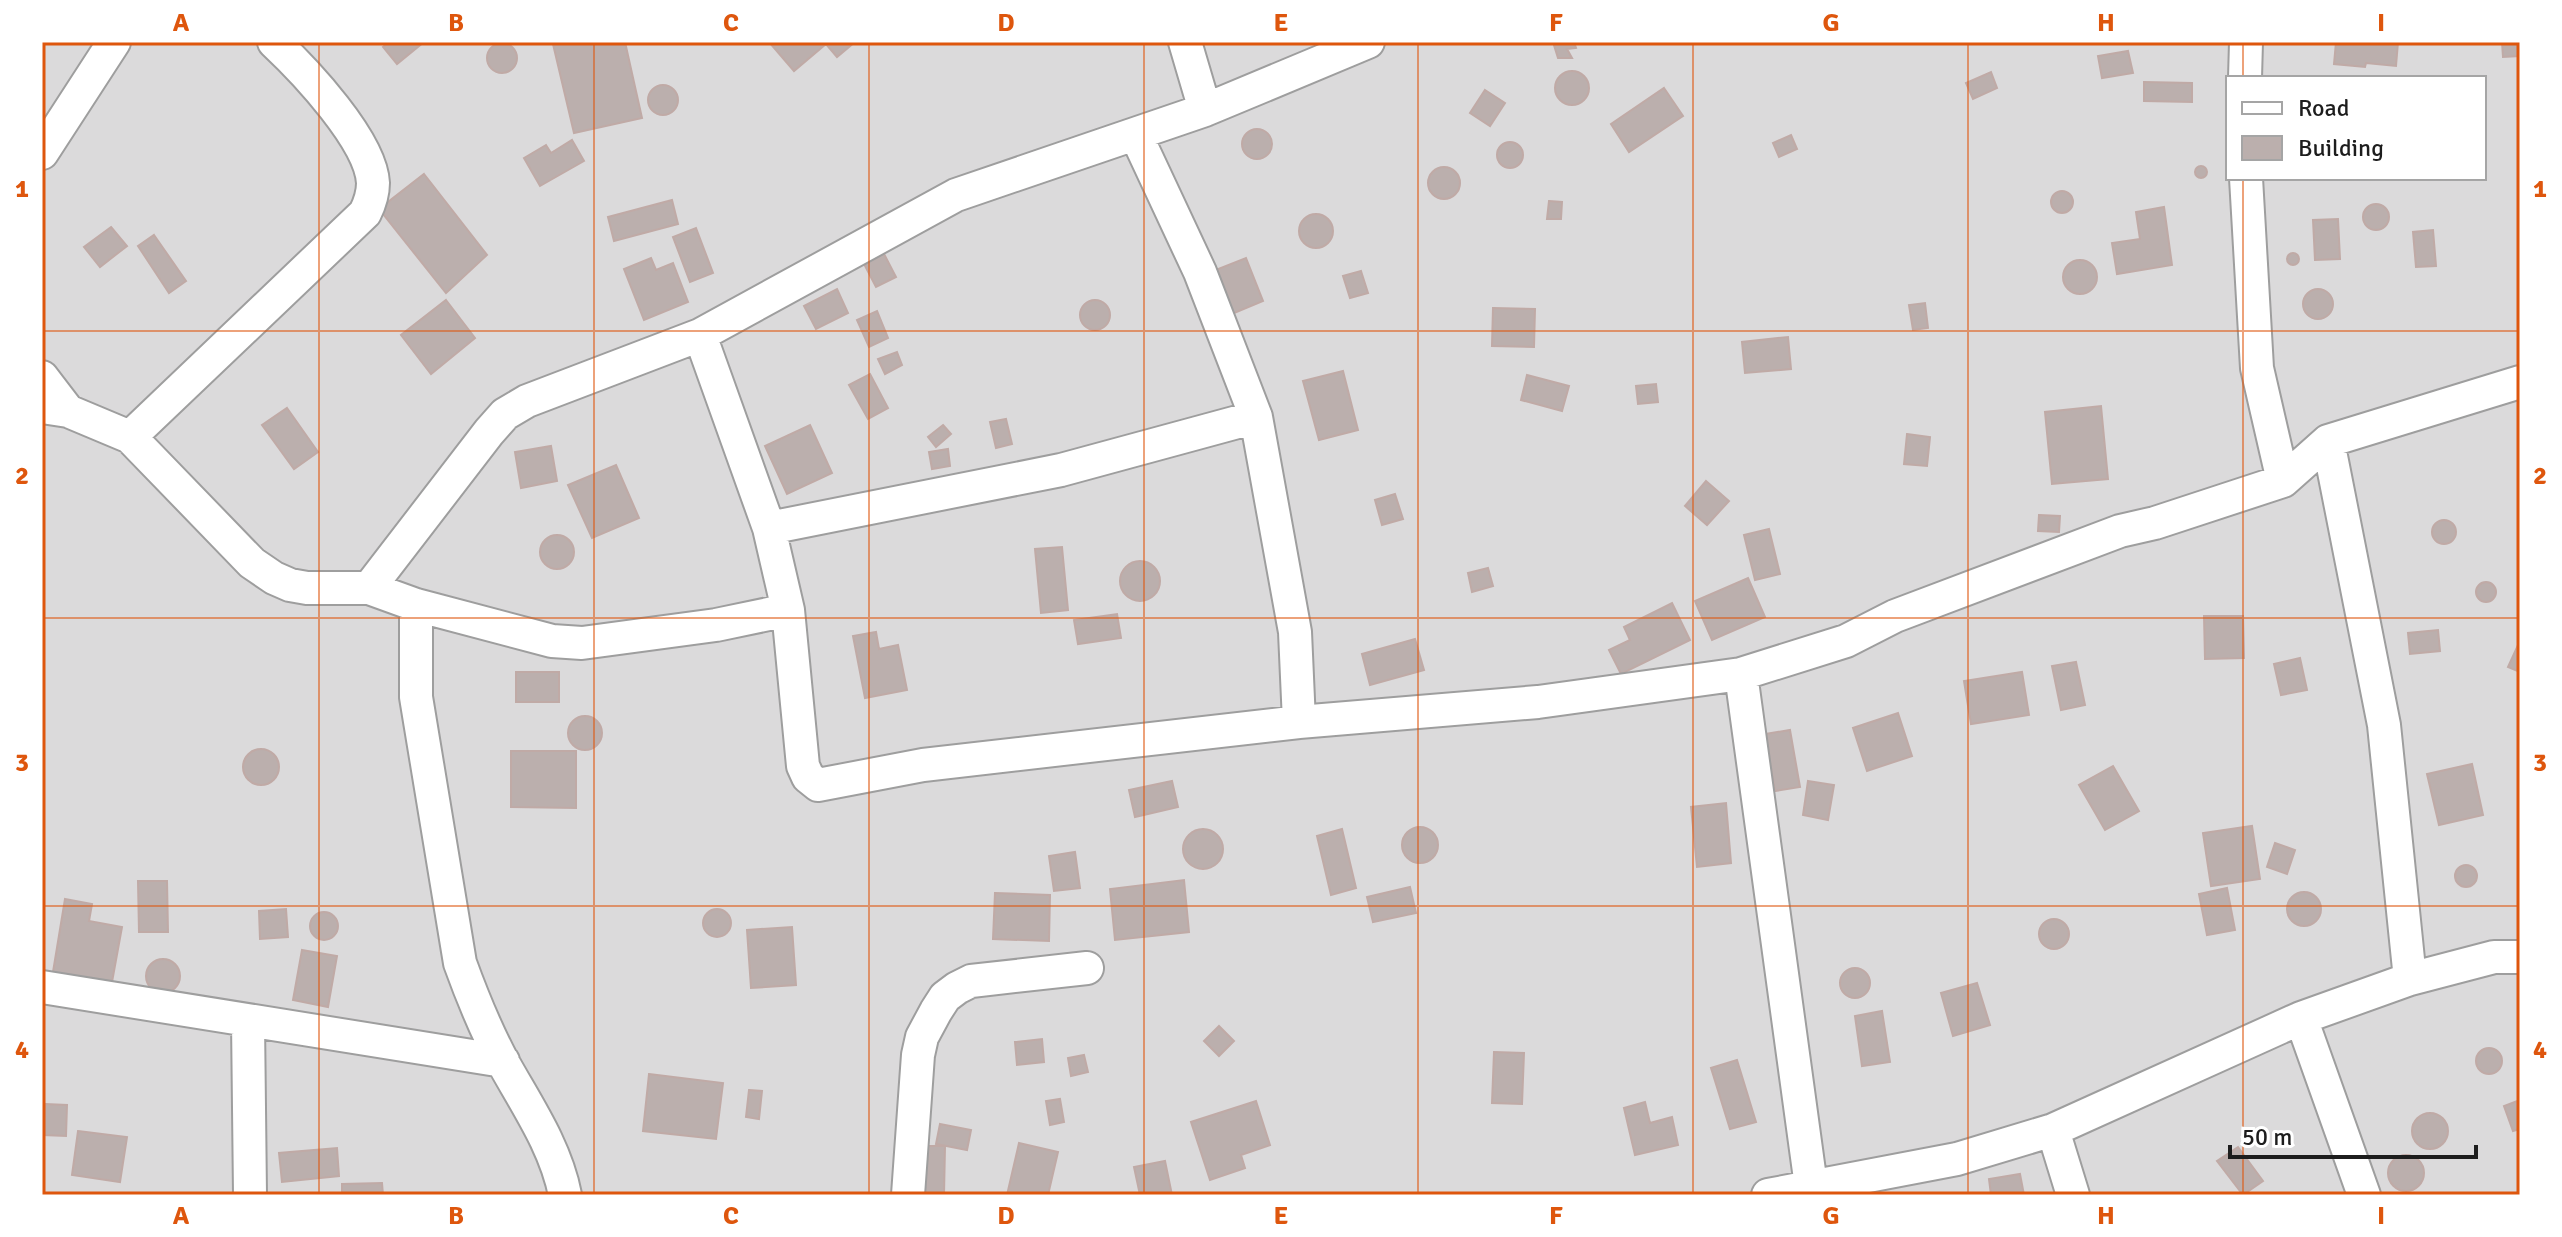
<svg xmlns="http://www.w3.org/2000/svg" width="2562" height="1237" font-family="Signika,sans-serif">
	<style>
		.residential { fill: #dbdadb; fill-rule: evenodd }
		.building { fill: #bbafad; stroke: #c0aaa6; stroke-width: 2 }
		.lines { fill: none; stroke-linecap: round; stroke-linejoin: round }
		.minor-casing { stroke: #9e9e9e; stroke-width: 36 }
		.minor { stroke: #fff; stroke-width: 32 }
		.grid { fill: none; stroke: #de560d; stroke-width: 2; stroke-opacity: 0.55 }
		.neatline { fill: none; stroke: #de560d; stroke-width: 3 }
		.grid-label { font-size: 26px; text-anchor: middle; font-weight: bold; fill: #de560d }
	</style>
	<rect width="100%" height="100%" fill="#eee8e3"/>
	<path class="residential" d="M 42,42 L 2520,42 L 2520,1195 L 42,1195 ZM 2228,78 L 2484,78 L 2484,178 L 2228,178 Z"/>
	<path class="building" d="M 389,42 L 424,42 L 397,64 L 383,47 Z
		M 564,42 L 625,42 L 642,118 L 574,133 L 553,44 Z
		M 769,42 L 855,42 L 837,57 L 826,44 L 794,71 Z
		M 1553,42 L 1574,42 L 1576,48 L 1567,49 L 1572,58 L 1558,58 Z
		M 2336,42 L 2398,42 L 2396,66 L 2366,63 L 2365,67 L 2334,64 Z
		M 2502,42 L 2520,42 L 2520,56 L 2503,57 Z
		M487 58a15 15 0 1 1 30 0a15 15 0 1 1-30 0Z
		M 2128,51 L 2133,73 L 2102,78 L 2098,56 Z
		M1555 88a17 17 0 1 1 34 0a17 17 0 1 1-34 0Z
		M 1991,72 L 1997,88 L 1973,99 L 1966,83 Z
		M 2144,82 L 2192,83 L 2192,102 L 2144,101 Z
		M648 100a15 15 0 1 1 30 0a15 15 0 1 1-30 0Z
		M 1664,88 L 1683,116 L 1629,152 L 1611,124 Z
		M 1485,90 L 1505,103 L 1490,126 L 1470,113 Z
		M1242 144a15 15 0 1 1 30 0a15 15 0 1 1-30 0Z
		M 1791,135 L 1797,149 L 1779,157 L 1773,143 Z
		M 572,140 L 584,161 L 540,186 L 524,158 L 546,145 L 551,153 Z
		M1497 155a13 13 0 1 1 26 0a13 13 0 1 1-26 0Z
		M2195 172a6 6 0 1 1 12 0a6 6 0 1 1-12 0Z
		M1428 183a16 16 0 1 1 32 0a16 16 0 1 1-32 0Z
		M 424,174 L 487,255 L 446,293 L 379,209 Z
		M2051 202a11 11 0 1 1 22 0a11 11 0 1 1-22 0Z
		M 672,200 L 678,224 L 614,241 L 608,217 Z
		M 1549,201 L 1562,202 L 1561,219 L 1547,219 Z
		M2363 217a13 13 0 1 1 26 0a13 13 0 1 1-26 0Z
		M 2164,207 L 2172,265 L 2117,274 L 2112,243 L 2140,239 L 2136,212 Z
		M1299 231a17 17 0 1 1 34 0a17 17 0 1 1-34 0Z
		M 2338,219 L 2340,259 L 2315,260 L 2313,220 Z
		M 111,227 L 127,246 L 100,267 L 84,247 Z
		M 696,228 L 713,273 L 690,282 L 673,237 Z
		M 2433,230 L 2436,266 L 2416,267 L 2413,232 Z
		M 154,235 L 186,281 L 169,293 L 138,246 Z
		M 883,252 L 896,277 L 876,287 L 863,262 Z
		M2287 259a6 6 0 1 1 12 0a6 6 0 1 1-12 0Z
		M 651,258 L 656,270 L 673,263 L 688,302 L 644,320 L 624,269 Z
		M 1246,258 L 1263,301 L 1220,319 L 1203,275 Z
		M2063 277a17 17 0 1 1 34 0a17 17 0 1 1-34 0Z
		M 1361,271 L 1368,293 L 1350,298 L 1343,276 Z
		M2303 304a15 15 0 1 1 30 0a15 15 0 1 1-30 0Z
		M 837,289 L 848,313 L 816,329 L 804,306 Z
		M1080 315a15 15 0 1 1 30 0a15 15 0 1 1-30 0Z
		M 446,300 L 475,338 L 431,374 L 401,335 Z
		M 1925,303 L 1928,328 L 1913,330 L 1909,305 Z
		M 1493,308 L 1535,309 L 1534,347 L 1492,346 Z
		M 877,311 L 888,338 L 869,347 L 857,320 Z
		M 1788,337 L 1791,369 L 1745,373 L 1742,342 Z
		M 897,352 L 902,365 L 885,374 L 878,359 Z
		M 1343,371 L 1358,430 L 1319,440 L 1303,381 Z
		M 870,374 L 888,408 L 868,419 L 849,385 Z
		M 1527,375 L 1569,386 L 1562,411 L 1521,400 Z
		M 1656,384 L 1658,402 L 1638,404 L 1636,386 Z
		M 2101,406 L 2108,479 L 2052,484 L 2045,412 Z
		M 287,408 L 318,452 L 294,469 L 262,425 Z
		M 1006,419 L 1012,444 L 996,448 L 990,422 Z
		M 810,425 L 832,473 L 787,494 L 765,446 Z
		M 943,425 L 951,434 L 936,447 L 928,437 Z
		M 1907,434 L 1930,437 L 1927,466 L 1904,464 Z
		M 551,446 L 557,481 L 521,488 L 515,452 Z
		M 948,449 L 950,466 L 932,469 L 929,452 Z
		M 616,465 L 639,518 L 592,538 L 568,485 Z
		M 1706,481 L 1729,501 L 1707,525 L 1685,506 Z
		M 1395,494 L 1403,519 L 1382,525 L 1375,500 Z
		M 2039,515 L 2060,516 L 2059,532 L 2038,531 Z
		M2432 532a12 12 0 1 1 24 0a12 12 0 1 1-24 0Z
		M 1769,529 L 1780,574 L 1755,580 L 1744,535 Z
		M540 552a17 17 0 1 1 34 0a17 17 0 1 1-34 0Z
		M 1062,547 L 1068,610 L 1041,613 L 1035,549 Z
		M1120 581a20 20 0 1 1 40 0a20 20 0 1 1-40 0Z
		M 1488,568 L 1493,586 L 1472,592 L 1468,573 Z
		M 1748,578 L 1765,617 L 1712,640 L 1695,601 Z
		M2476 592a10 10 0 1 1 20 0a10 10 0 1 1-20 0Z
		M 1672,603 L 1690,640 L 1621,674 L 1609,650 L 1630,640 L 1624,627 Z
		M 1117,614 L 1121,638 L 1078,644 L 1074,620 Z
		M 2204,616 L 2243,616 L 2244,658 L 2205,659 Z
		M 2438,630 L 2440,651 L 2410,654 L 2408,633 Z
		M 876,632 L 879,649 L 898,645 L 907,690 L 865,698 L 853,636 Z
		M 1415,639 L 1424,670 L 1370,685 L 1362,654 Z
		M 2518,645 L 2520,646 L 2520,672 L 2508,667 Z
		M 2300,658 L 2307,690 L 2281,695 L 2274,664 Z
		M 2076,662 L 2085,705 L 2061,710 L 2052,666 Z
		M 516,672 L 559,672 L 559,702 L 516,702 Z
		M 2022,672 L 2029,715 L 1971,724 L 1964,681 Z
		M 1898,713 L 1912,756 L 1867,771 L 1853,728 Z
		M568 733a17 17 0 1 1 34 0a17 17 0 1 1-34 0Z
		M 1790,730 L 1800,787 L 1775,791 L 1765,734 Z
		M243 767a18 18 0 1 1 36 0a18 18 0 1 1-36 0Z
		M 511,751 L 576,751 L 576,808 L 511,807 Z
		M 2472,764 L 2483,815 L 2439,825 L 2427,774 Z
		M 2113,766 L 2139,811 L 2105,830 L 2079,785 Z
		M 1172,781 L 1178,807 L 1135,817 L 1129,790 Z
		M 1808,781 L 1834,785 L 1828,820 L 1803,815 Z
		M 1726,803 L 1731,863 L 1697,867 L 1691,807 Z
		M 2252,826 L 2260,879 L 2211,886 L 2203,833 Z
		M1402 845a18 18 0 1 1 36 0a18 18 0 1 1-36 0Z
		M 1342,829 L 1356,888 L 1331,895 L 1317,836 Z
		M1183 849a20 20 0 1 1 40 0a20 20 0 1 1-40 0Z
		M 2275,843 L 2295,850 L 2287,874 L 2267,867 Z
		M 1075,852 L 1080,888 L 1054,891 L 1049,856 Z
		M2455 876a11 11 0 1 1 22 0a11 11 0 1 1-22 0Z
		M 1184,880 L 1189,932 L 1115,940 L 1110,889 Z
		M 138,881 L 167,881 L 168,932 L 139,932 Z
		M 1410,887 L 1416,913 L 1373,922 L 1367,897 Z
		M 2227,888 L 2235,930 L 2207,935 L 2199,894 Z
		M2287 909a17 17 0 1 1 34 0a17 17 0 1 1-34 0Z
		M 995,893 L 1050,895 L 1049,941 L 993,939 Z
		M 65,899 L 92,904 L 89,921 L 122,927 L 112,982 L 53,972 Z
		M703 923a14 14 0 1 1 28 0a14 14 0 1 1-28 0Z
		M 286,909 L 288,937 L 260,939 L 259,911 Z
		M310 926a14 14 0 1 1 28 0a14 14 0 1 1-28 0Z
		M2039 934a15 15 0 1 1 30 0a15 15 0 1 1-30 0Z
		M 792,927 L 796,985 L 751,988 L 747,930 Z
		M 302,950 L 337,956 L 328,1007 L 293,1000 Z
		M146 976a17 17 0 1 1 34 0a17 17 0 1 1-34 0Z
		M1840 983a15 15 0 1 1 30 0a15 15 0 1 1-30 0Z
		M 1977,983 L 1990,1025 L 1953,1036 L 1941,993 Z
		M 1882,1011 L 1890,1062 L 1862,1066 L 1855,1016 Z
		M 1219,1026 L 1234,1041 L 1219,1056 L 1204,1041 Z
		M 1042,1039 L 1044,1062 L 1017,1065 L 1015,1042 Z
		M2476 1061a13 13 0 1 1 26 0a13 13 0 1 1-26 0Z
		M 1494,1052 L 1524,1053 L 1522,1104 L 1492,1103 Z
		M 1084,1055 L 1088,1072 L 1071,1076 L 1068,1058 Z
		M 1737,1060 L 1756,1122 L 1730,1129 L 1711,1068 Z
		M 649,1074 L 723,1083 L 716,1139 L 643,1131 Z
		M 749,1090 L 762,1091 L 759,1119 L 746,1117 Z
		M 1060,1099 L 1064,1122 L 1050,1125 L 1046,1101 Z
		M 2520,1100 L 2520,1129 L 2513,1131 L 2504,1106 Z
		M 1256,1101 L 1270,1145 L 1241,1155 L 1245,1168 L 1210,1180 L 1191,1122 Z
		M 1645,1102 L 1650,1123 L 1672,1117 L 1678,1145 L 1635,1155 L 1624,1108 Z
		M 45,1104 L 67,1105 L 66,1136 L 43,1135 Z
		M2412 1131a18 18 0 1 1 36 0a18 18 0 1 1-36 0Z
		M 940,1124 L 971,1130 L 967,1150 L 936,1144 Z
		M 78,1131 L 127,1137 L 120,1182 L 72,1175 Z
		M 1019,1143 L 1058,1152 L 1048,1195 L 1007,1195 Z
		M 915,1146 L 945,1146 L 944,1195 L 914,1195 Z
		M 2238,1147 L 2263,1181 L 2243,1195 L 2217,1161 Z
		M 337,1148 L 339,1176 L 282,1182 L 279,1153 Z
		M2388 1173a18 18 0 1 1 36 0a18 18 0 1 1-36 0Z
		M 1165,1161 L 1172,1195 L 1140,1195 L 1134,1167 Z
		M 2020,1174 L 2024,1195 L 1991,1195 L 1989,1179 Z
		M 382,1183 L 383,1195 L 342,1195 L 342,1184 Z"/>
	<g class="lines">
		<g class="minor-casing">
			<path id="minor" d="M 1185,42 L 1205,110
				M 2245,78 L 2246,42
				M 1136,135 L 1200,272 L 1256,417 L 1295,632 L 1299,722 L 1538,702 L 1741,674 L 1846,641 L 1895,616 L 2120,531 L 2155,523 L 2283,481 L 2328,441 L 2520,382
				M 42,153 L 114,42
				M 2246,178 L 2257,368 L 2283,481
				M 42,377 L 68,411
				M 42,407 L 68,411 L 130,437 L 252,563 L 274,578 L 290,585 L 307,588 L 369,588 L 416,605 L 552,641 L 582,643 L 716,625 L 788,610 L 769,528 L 700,335
				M 130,437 L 365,213 C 370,203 373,194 373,183 C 371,141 305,71 274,42
				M 2328,441 L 2384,725 L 2410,979
				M 769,528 L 1061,470 L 1256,417
				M 369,588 L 489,432 L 505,414 L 527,401 L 700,335 L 956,195 L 1205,110 L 1368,42
				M 416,605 L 416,697 L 460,963 C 473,999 487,1033 505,1066 C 528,1107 556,1148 565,1195
				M 788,610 L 803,766 L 808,777 L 818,785 L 923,765 L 1299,722
				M 1741,674 L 1811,1186
				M 42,987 L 503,1061
				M 2301,1018 L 2364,1195
				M 248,1021 L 250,1195
				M 2053,1130 L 2073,1195
				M 908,1195 L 918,1055 L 922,1037 L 936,1011 L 945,997 L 957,988 L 971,981 L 1087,968
				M 1768,1195 L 1957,1159 L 2053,1130 L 2301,1018 L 2410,979 L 2494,957 L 2520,957"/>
		</g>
		<use href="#minor" class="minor"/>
	</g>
	<path class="grid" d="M 319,42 L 319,1195M 594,42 L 594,1195M 869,42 L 869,1195M 1144,42 L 1144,1195M 1418,42 L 1418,1195M 1693,42 L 1693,1195M 1968,42 L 1968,1195M 2243,42 L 2243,78M 2243,178 L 2243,1195M 42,331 L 2520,331M 42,618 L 2520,618M 42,906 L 2520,906"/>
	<rect width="2562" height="1237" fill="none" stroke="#ffffff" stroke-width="88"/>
	<rect x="2226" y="76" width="260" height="104" fill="#ffffff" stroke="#a5a5a5" stroke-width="2"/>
	<rect x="2242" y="102" width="40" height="12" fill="#ffffff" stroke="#a5a5a5" stroke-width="2"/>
	<text x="2298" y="116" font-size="24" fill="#1d1d1d">Road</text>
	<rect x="2242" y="136" width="40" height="24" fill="#bbafad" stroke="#a5a5a5" stroke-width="2"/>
	<text x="2298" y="156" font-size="24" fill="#1d1d1d">Building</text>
	<path d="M2230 1145v12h246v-12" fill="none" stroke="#1d1d1d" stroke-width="4"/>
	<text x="2242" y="1145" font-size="24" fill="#1d1d1d" stroke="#ffffff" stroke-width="6" paint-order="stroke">50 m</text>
	<rect x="44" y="44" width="2474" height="1149" class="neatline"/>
	<g class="grid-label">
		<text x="181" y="31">A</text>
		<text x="456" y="31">B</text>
		<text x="731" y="31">C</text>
		<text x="1006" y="31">D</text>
		<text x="1281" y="31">E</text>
		<text x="1556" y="31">F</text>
		<text x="1831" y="31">G</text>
		<text x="2106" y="31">H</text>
		<text x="2381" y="31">I</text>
		<text x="22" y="197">1</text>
		<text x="2540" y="197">1</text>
		<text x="22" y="484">2</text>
		<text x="2540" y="484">2</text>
		<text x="22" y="771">3</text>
		<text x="2540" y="771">3</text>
		<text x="22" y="1058">4</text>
		<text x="2540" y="1058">4</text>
		<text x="181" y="1224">A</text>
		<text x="456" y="1224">B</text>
		<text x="731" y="1224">C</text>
		<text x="1006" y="1224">D</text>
		<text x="1281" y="1224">E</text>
		<text x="1556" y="1224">F</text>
		<text x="1831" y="1224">G</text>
		<text x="2106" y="1224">H</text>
		<text x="2381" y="1224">I</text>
	</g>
</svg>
